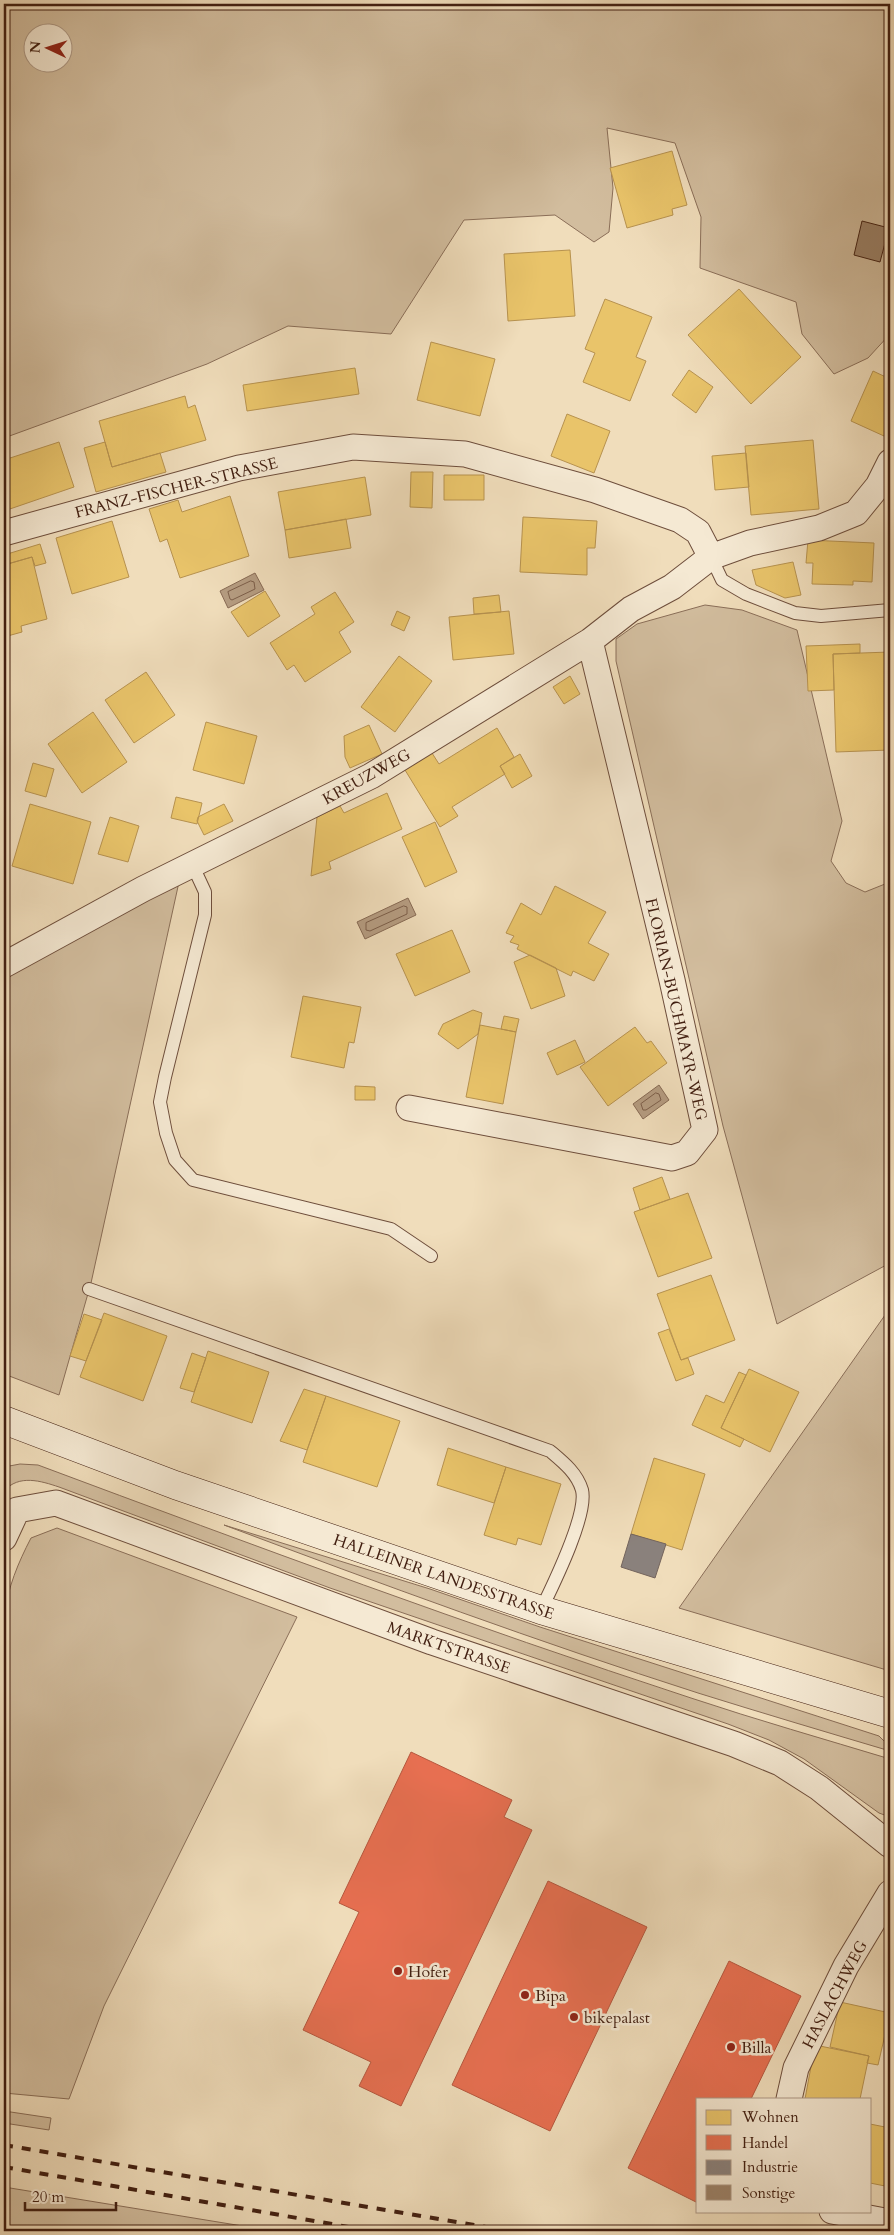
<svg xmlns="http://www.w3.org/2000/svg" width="894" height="2235" font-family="Cardo,serif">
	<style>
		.green { fill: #d2bd9e; stroke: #8a6e58; fill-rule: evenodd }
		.water { fill: #b59c81; stroke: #876a54 }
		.homes { fill: #e9c46a; stroke: #b7924f }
		.shops { fill: #e76f51; stroke: #b6573e }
		.industry { fill: #8a817c; stroke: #74645c }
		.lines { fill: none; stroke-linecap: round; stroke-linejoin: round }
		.shore { stroke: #7c5e49; stroke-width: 1 }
		.building { fill: #9c8269; stroke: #421f11 }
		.lane-casing { stroke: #6e4e3c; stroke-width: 14 }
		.street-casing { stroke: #6e4e3c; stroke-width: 27 }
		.secondary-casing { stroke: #421f11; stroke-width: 29 }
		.lane { stroke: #f5e9d3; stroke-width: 12 }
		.street { stroke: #f5e9d3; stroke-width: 25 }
		.secondary { stroke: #f5e9d3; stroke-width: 28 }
		.rail { stroke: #421f11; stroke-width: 4; stroke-dasharray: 9 9; stroke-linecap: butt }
		.poi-dot { fill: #8f2418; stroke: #f5e9d3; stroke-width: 2 }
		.labels { text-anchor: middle; stroke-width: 5; stroke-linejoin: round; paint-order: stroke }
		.street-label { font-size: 16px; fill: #421f11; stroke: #f5e9d3 }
		.poi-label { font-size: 16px; fill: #421f11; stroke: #f5e9d3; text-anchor: start }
	</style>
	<rect width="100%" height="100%" fill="#f0ddbb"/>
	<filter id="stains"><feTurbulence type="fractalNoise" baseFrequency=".004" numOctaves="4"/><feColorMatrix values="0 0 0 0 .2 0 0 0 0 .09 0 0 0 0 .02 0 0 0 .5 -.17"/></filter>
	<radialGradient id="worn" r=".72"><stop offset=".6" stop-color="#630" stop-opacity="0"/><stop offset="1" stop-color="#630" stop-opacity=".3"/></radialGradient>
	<path class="green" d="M 4,4 L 890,4 L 890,334 L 868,358 L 834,374 L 802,334 L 796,302 L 700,268 L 701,217 L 675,143 L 607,128 L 613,188 L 609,232 L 594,242 L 555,215 L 464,220 L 391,334 L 288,326 L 207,364 L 4,438 ZM 32,32 L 62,32 L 62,62 L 32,62 Z
		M 705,605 L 742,610 L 797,630 L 842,821 L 831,861 L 846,883 L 865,892 L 885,884 L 890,885 L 890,1263 L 777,1324 L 723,1126 L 616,661 L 616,639 L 637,624 Z
		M 179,882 L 91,1283 L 59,1395 L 4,1374 L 4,978 Z
		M 890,1308 L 890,1671 L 679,1608 Z
		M 20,1464 L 38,1465 C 255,1546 471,1626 691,1698 C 757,1720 824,1739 890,1759 L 890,1817 L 879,1813 L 804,1759 L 769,1740 L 728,1724 L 330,1588 L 59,1487 C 41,1481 19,1474 4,1491 L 4,1467 Z
		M 224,1525 L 430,1589 L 540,1627 L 879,1736 L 890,1747 L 890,1751 C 826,1732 762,1713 698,1693 C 539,1642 381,1584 224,1525 Z
		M 57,1528 L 297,1617 L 104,2006 L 69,2099 L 4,2093 L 4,1616 C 8,1587 18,1563 31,1538 Z
		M 4,2111 L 51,2118 L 49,2130 L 4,2123 Z
		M 4,2187 L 273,2231 L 4,2231 Z"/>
	<path class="water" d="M 255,573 L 264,590 L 228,608 L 220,591 Z
		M 408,898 L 416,915 L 365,939 L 357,922 Z
		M 659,1085 L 669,1100 L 643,1119 L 633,1104 Z"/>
	<path class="homes" d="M 672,151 L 687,205 L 672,209 L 673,215 L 627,228 L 610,168 Z
		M 570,250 L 575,316 L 508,321 L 504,254 Z
		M 739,289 L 801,357 L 751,404 L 688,335 Z
		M 605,299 L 652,317 L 636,357 L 646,361 L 630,401 L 583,382 L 595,353 L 585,349 Z
		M 431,342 L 495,359 L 480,416 L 417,400 Z
		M 355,368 L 359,394 L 247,411 L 243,385 Z
		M 689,370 L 713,387 L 696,413 L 672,395 Z
		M 873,371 L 890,379 L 890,422 L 884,436 L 851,421 Z
		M 185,396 L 188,408 L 195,405 L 206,440 L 112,467 L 99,421 Z
		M 567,414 L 610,431 L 594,473 L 551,456 Z
		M 813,440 L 819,509 L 751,515 L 745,446 Z
		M 59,442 L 74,487 L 4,511 L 4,460 Z
		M 105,442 L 112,467 L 160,453 L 166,472 L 96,492 L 84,448 Z
		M 746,453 L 749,487 L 715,490 L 712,456 Z
		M 411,472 L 433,472 L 432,508 L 410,507 Z
		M 444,475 L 484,475 L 484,500 L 444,500 Z
		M 365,477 L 371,515 L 285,530 L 278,492 Z
		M 230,496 L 249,556 L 180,578 L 167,539 L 160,542 L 149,509 L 178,500 L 182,512 Z
		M 523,517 L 597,521 L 595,548 L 587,548 L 587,575 L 520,572 Z
		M 346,519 L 351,548 L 289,558 L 285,530 Z
		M 112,521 L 129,577 L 72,594 L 56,538 Z
		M 808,540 L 874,543 L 872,582 L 853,581 L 853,585 L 812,584 L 813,563 L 806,563 Z
		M 40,544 L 46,563 L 35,566 L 32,557 L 4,565 L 4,555 Z
		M 32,557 L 47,619 L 21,626 L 22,632 L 4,637 L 4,565 Z
		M 793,562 L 801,595 L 785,598 L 756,585 L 752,570 Z
		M 265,591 L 280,616 L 248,637 L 231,612 Z
		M 335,592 L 354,622 L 339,632 L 351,652 L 305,682 L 294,665 L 287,670 L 270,643 L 315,614 L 311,607 Z
		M 499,595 L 501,612 L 474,614 L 473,598 Z
		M 397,611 L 410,617 L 404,631 L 391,625 Z
		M 509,611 L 514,654 L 453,660 L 449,617 Z
		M 860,644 L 860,653 L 833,654 L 834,690 L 808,691 L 806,646 Z
		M 890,652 L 890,750 L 836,752 L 833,654 Z
		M 399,656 L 432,681 L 395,732 L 361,707 Z
		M 146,672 L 175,715 L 134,743 L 105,700 Z
		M 570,676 L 580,694 L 564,704 L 553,687 Z
		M 93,712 L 127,762 L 82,793 L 48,744 Z
		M 206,722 L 257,736 L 244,784 L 193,770 Z
		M 369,725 L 382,754 L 350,768 L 345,757 L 344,736 Z
		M 497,728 L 514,757 L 500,766 L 505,774 L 452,807 L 458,816 L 440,827 L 405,770 L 432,753 L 439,764 Z
		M 520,754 L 532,776 L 512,788 L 500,766 Z
		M 33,763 L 54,769 L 46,797 L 25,791 Z
		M 387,793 L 402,829 L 329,862 L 331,869 L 311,876 L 317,817 L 340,806 L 344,813 Z
		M 176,797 L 202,803 L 197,824 L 171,818 Z
		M 30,804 L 91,822 L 73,884 L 12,866 Z
		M 224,804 L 233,821 L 204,835 L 197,821 L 198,817 Z
		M 110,817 L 139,826 L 128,862 L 98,854 Z
		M 435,822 L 457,872 L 425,887 L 402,837 Z
		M 555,886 L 606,912 L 588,943 L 609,954 L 594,981 L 573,971 L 571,976 L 517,949 L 519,945 L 510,942 L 514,936 L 506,933 L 521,903 L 541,915 Z
		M 452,930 L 470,972 L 415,996 L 396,954 Z
		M 530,955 L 556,968 L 565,996 L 531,1009 L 514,962 Z
		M 303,996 L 361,1007 L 354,1043 L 349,1042 L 344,1068 L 291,1057 Z
		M 473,1010 L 482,1013 L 478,1034 L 458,1049 L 438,1034 L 443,1024 Z
		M 504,1016 L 519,1019 L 516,1032 L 501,1029 Z
		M 480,1025 L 516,1032 L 503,1104 L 466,1097 Z
		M 635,1027 L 647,1043 L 651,1041 L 667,1063 L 608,1106 L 580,1067 Z
		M 575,1040 L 585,1062 L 557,1075 L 547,1053 Z
		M 355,1086 L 375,1087 L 375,1100 L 355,1100 Z
		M 662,1177 L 670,1199 L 640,1210 L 633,1188 Z
		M 688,1193 L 712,1258 L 658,1277 L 634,1212 Z
		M 711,1275 L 735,1340 L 681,1360 L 657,1294 Z
		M 104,1313 L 167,1336 L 143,1401 L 80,1377 Z
		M 84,1314 L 102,1320 L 86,1361 L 70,1356 Z
		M 669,1329 L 681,1360 L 688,1358 L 694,1374 L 676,1381 L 658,1333 Z
		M 208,1351 L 269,1372 L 252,1423 L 191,1402 Z
		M 192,1353 L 206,1358 L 194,1392 L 180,1388 Z
		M 749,1369 L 799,1392 L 770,1452 L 721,1428 Z
		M 739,1372 L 746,1375 L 721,1428 L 744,1439 L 740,1447 L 692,1425 L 706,1395 L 724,1403 Z
		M 304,1389 L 326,1396 L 307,1450 L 280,1441 Z
		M 326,1396 L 400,1421 L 377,1487 L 303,1462 Z
		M 448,1448 L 506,1467 L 494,1503 L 437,1485 Z
		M 654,1458 L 705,1474 L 682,1550 L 631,1534 Z
		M 506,1467 L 561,1484 L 541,1545 L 518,1538 L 516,1545 L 484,1535 Z
		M 840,2002 L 890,2013 L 878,2065 L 867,2063 L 869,2056 L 830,2047 Z
		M 815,2045 L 869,2056 L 860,2099 L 805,2099 Z
		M 870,2124 L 890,2128 L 890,2187 L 870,2183 Z"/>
	<path class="shops" d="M 411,1752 L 512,1800 L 504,1817 L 532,1830 L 401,2106 L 359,2086 L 371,2062 L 303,2030 L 359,1912 L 339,1903 Z
		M 548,1881 L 647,1927 L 550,2131 L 452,2085 Z
		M 729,1961 L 801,1996 L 751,2099 L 698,2099 L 698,2203 L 628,2168 Z"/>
	<path class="industry" d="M 631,1534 L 666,1544 L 655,1578 L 621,1567 Z"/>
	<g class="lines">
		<path class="shore" d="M 251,581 L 254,582 L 255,589 L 232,600 L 230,599 L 228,592 Z
			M 404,906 L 407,907 L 407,914 L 370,931 L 366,930 L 366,923 Z
			M 656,1093 L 659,1094 L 661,1100 L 646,1110 L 643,1110 L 641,1104 Z"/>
	</g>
	<path class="building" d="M 862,221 L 889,228 L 880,262 L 854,255 Z"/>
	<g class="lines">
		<g class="lane-casing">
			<path id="lane" d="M 711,557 L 722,580 L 746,594 L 795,613 L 821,616 L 890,610
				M 192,864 L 205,892 L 205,915 L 165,1077 L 160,1102 L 166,1133 L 175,1160 L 193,1180 L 391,1229 L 431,1256
				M 89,1289 L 550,1451 C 563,1462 577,1473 582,1490 C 588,1515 553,1585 541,1610"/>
		</g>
		<g class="street-casing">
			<path id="street" d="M 4,533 L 239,468 L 353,447 L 465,454 L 595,490 L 680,520 L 698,532 L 711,557
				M 4,965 L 143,889 L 371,776 L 590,641 L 631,609 L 672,587 L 711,557 L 750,543 L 819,528 L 856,513 L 878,486 L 890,462
				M 409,1108 L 672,1158 L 687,1153 L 705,1130 L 672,980 L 590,641
				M 4,1538 L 17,1510 L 56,1503 L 432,1642 L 734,1744 L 780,1763 L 819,1788 L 890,1845
				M 789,2099 L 796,2068 L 846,1966 L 890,1893
				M 832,2211 L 890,2222"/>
		</g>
		<g class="secondary-casing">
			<path id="secondary" d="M 4,1420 L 175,1485 L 541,1610 L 890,1714"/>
		</g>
		<use href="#lane" class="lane"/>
		<use href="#street" class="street"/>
		<use href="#secondary" class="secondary"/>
		<path class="rail" d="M 4,2145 L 509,2231
			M 4,2167 L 372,2231"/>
	</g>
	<g class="poi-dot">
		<circle cx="398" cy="1971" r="5"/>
		<circle cx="525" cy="1995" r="5"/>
		<circle cx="574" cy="2017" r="5"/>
		<circle cx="731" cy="2047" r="5"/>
	</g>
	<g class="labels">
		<g class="street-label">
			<text transform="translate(176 487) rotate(-14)" y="6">FRANZ-FISCHER-STRASSE</text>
			<text transform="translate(366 776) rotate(-29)" y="6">KREUZWEG</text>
			<text transform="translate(677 1009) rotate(77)" y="6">FLORIAN-BUCHMAYR-WEG</text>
			<text transform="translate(444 1576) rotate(19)" y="6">HALLEINER LANDESSTRASSE</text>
			<text transform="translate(449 1647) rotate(19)" y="6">MARKTSTRASSE</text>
			<text transform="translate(834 1994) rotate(-62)" y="6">HASLACHWEG</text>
		</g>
		<g class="poi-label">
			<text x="408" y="1977">Hofer</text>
			<text x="535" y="2001">Bipa</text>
			<text x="584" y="2023">bikepalast</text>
			<text x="741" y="2053">Billa</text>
		</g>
	</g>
	<rect width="894" height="2235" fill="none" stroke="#f0ddbb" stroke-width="20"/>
	<rect x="5" y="5" width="884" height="2225" fill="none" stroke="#421f11" stroke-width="2.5"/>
	<rect x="10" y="10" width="874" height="2215" fill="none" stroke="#421f11"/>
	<rect x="696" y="2098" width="175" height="115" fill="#f5e9d3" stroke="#ad9885"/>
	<rect x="706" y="2110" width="25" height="15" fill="#e9c46a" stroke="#ad9885"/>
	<text x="742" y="2122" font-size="15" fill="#421f11">Wohnen</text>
	<rect x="706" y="2135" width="25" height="15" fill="#e76f51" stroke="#ad9885"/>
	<text x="742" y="2148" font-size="15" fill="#421f11">Handel</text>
	<rect x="706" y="2160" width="25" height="15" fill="#8a817c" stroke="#ad9885"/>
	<text x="742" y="2172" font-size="15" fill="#421f11">Industrie</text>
	<rect x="706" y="2185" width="25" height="15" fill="#9c8269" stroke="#ad9885"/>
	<text x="742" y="2198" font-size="15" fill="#421f11">Sonstige</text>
	<g transform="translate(48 48) rotate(274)"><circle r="24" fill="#f5e9d3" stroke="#ad9885"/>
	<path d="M0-4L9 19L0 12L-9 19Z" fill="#8f2418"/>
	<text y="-8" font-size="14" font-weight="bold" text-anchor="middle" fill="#421f11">N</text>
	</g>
	<path d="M25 2202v8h91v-8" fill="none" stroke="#421f11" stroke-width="2.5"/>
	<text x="32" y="2202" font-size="15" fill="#421f11" stroke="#f5e9d3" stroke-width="4" paint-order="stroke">20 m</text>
	<rect width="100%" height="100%" filter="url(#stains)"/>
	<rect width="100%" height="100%" fill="url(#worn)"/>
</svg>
